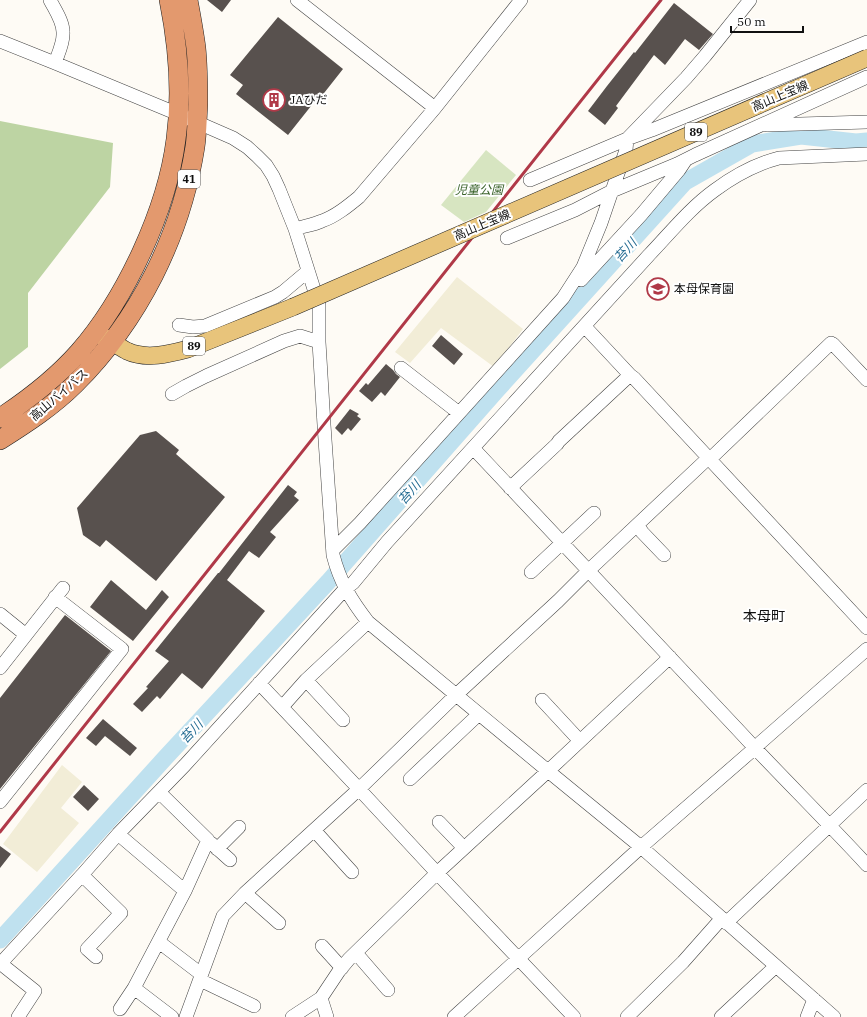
<svg xmlns="http://www.w3.org/2000/svg" width="867" height="1017" font-family="'IBM Plex Serif','Noto Sans JP',serif">
	<style>
		.farmland { fill: #f2edd7 }
		.green { fill: #d7e5c1 }
		.forest { fill: #bdd4a3 }
		.lines { fill: none; stroke-linecap: round; stroke-linejoin: round }
		.river { stroke: #bfe1ef; stroke-width: 17 }
		.building { fill: #58514e }
		.minor-casing { stroke: #434343; stroke-width: 14 }
		.major-casing { stroke: #212121; stroke-width: 18 }
		.highway-casing { stroke: #212121; stroke-width: 20 }
		.minor { stroke: #fff; stroke-width: 13 }
		.major { stroke: #e8c47b; stroke-width: 17 }
		.highway { stroke: #e3996e; stroke-width: 19 }
		.rail { stroke: #b03948; stroke-width: 3 }
		.major-bridge-casing { stroke: #212121; stroke-width: 18; stroke-linecap: butt }
		.major-bridge { stroke: #e8c47b; stroke-width: 17 }
		.labels { text-anchor: middle; stroke-width: 4; stroke-linejoin: round; paint-order: stroke }
		.shield { fill: #fff; stroke: #585858; stroke-width: 1 }
		.shield-label { font-size: 11px; font-weight: bold; fill: #101010 }
		.street-label { font-size: 12px; fill: #101010; stroke: #fff }
		.poi-label { font-size: 12px; fill: #101010; stroke: #fff; text-anchor: start }
		.park-label { font-size: 12px; font-style: italic; fill: #386128; stroke: #fff }
		.water-label { font-size: 13px; font-style: italic; fill: #286e94; stroke: #fff }
		.quarter-label { font-size: 14px; fill: #101010; stroke: #fff }
	</style>
	<rect width="100%" height="100%" fill="#fefbf5"/>
	<path class="farmland" d="M 457,277 L 523,329 L 494,367 L 441,328 L 410,363 L 395,352 Z
		M 62,765 L 82,782 L 61,808 L 79,823 L 37,872 L 3,844 Z"/>
	<path class="green" d="M 486,150 L 516,175 L 486,212 L 464,222 L 441,205 Z"/>
	<path class="forest" d="M 0,121 L 113,143 L 110,187 L 28,293 L 28,347 L 0,369 Z"/>
	<g class="lines">
		<path class="river" d="M 0,940 L 165,758 L 328,582 L 498,389 L 685,182 L 752,144 L 801,136 L 856,142 L 867,141"/>
	</g>
	<path class="building" d="M 207,0 L 231,0 L 222,12 Z
		M 674,3 L 713,34 L 699,50 L 685,39 L 665,65 L 654,55 L 616,106 L 618,108 L 605,125 L 588,111 L 607,86 L 634,52 L 635,53 Z
		M 278,17 L 343,69 L 317,102 L 315,101 L 288,135 L 236,94 L 243,85 L 230,75 Z
		M 441,335 L 463,354 L 454,365 L 432,346 Z
		M 386,364 L 393,370 L 396,374 L 400,377 L 385,396 L 381,392 L 372,402 L 359,391 L 366,383 L 368,385 Z
		M 350,409 L 359,414 L 357,416 L 361,419 L 351,431 L 348,428 L 342,435 L 335,428 Z
		M 156,431 L 179,450 L 176,454 L 225,497 L 156,581 L 106,540 L 100,547 L 83,535 L 77,508 L 140,435 Z
		M 288,485 L 297,492 L 294,496 L 299,500 L 270,532 L 276,537 L 259,558 L 249,551 L 227,580 L 265,611 L 202,689 L 182,673 L 160,699 L 157,696 L 142,712 L 133,704 L 148,688 L 146,687 L 169,661 L 155,651 L 218,573 L 219,573 Z
		M 111,580 L 146,610 L 162,590 L 169,597 L 133,641 L 90,607 Z
		M 65,615 L 111,651 L 0,789 L 0,698 Z
		M 103,719 L 137,748 L 130,756 L 105,736 L 96,746 L 86,738 Z
		M 84,785 L 99,799 L 88,811 L 73,797 Z
		M 0,846 L 11,854 L 0,868 Z"/>
	<g class="lines">
		<g class="minor-casing">
			<path id="minor" d="M 50,0 C 55,10 63,21 63,32 C 64,42 58,54 55,63
				M 297,0 L 435,108
				M 0,41 L 55,63 L 178,114 L 233,138 L 247,147 L 257,156 L 266,165 L 273,176 L 279,189 L 295,229 L 319,305 L 319,342 L 324,425 L 333,555 C 340,582 351,600 368,622 L 548,771 L 641,847 L 834,1017
				M 767,125 L 867,122
				M 530,180 L 627,139 L 652,130 L 867,42
				M 295,229 C 304,226 313,225 322,221 C 336,216 348,206 359,197 L 435,108 L 521,0
				M 507,238 L 575,210 L 612,191 L 677,164 L 695,155 L 867,77
				M 581,280 L 641,215 L 679,170 L 685,161
				M 179,325 L 193,327 L 205,326 L 275,297 L 283,292 L 308,271
				M 585,326 L 588,330 L 630,375 L 634,378 L 867,628
				M 833,344 L 867,380
				M 401,368 L 459,413
				M 172,394 L 186,386 L 206,376 L 284,341 L 300,336 L 319,342
				M 473,448 C 567,548 661,647 754,747 C 792,787 830,825 867,865
				M 510,488 L 557,444 L 559,441 L 630,375
				M 638,525 L 642,532 L 664,555
				M 333,550 L 360,523 L 563,298 L 583,267 L 601,223 L 626,150 L 627,139 L 686,78 L 705,56 L 750,0
				M 531,572 L 594,513
				M 0,614 L 26,635
				M 0,668 L 63,588
				M 306,680 L 343,720
				M 259,683 L 359,789 L 437,873 L 574,1017
				M 542,700 L 580,741
				M 282,707 L 306,680 L 368,622
				M 410,779 L 479,714
				M 159,792 L 208,840 L 185,891 L 134,988 L 172,1017
				M 0,802 L 122,649 L 55,597
				M 439,822 L 464,848
				M 314,830 L 352,872
				M 118,834 L 185,891
				M 211,843 L 230,860
				M 217,849 L 239,827
				M 82,875 L 121,913 L 87,949 L 96,957
				M 245,893 L 279,923
				M 726,923 L 867,790
				M 159,942 L 201,974
				M 322,946 L 342,968
				M 356,953 L 388,990
				M 0,963 L 35,991 L 18,1017
				M 0,964 L 82,875 L 118,834 L 185,765 L 345,589 L 353,583 L 387,542 L 649,255 C 670,233 690,208 715,190 C 734,176 756,164 779,158 L 867,154
				M 200,980 L 254,1006
				M 321,998 L 327,1017
				M 120,1009 L 134,988
				M 186,1017 L 223,916 L 245,893 L 359,789 L 456,695 L 558,601 L 588,571 L 704,462 L 710,459 L 831,343
				M 292,1017 L 321,998 L 339,971 L 349,959 L 437,873 L 548,771 L 670,657
				M 454,1017 L 641,847 L 755,748 L 760,743 L 867,649
				M 627,1017 L 683,962 L 722,918
				M 721,1017 L 776,966
				M 807,1017 L 814,999"/>
		</g>
		<g class="major-casing">
			<path id="major" d="M 100,335 C 109,340 118,346 127,351 C 146,360 169,354 188,349 L 293,307"/>
		</g>
		<g class="highway-casing">
			<path id="highway" d="M 0,418 C 29,399 56,378 79,352 C 126,298 167,210 176,139 C 182,94 178,45 169,0
				M 0,440 C 27,423 53,406 75,384 C 139,320 181,236 195,147 C 197,134 197,119 198,105 C 198,86 198,67 196,48 C 194,32 191,16 188,0"/>
		</g>
		<use href="#minor" class="minor"/>
		<use href="#major" class="major"/>
		<use href="#highway" class="highway"/>
		<path class="rail" d="M 0,832 L 661,0"/>
		<g class="major-bridge-casing">
			<path id="major-bridge" d="M 293,307 L 867,58"/>
		</g>
		<use href="#major-bridge" class="major-bridge"/>
	</g>
	<defs>
		<g id="building-ring" transform="scale(1.15)"><circle r="9.5" fill="#fff" stroke="#b03948" stroke-width="1.5"/><path d="M-4-6H4V6H1V3H-1V6H-4ZM-2.5-4.3h1.7v1.8h-1.7ZM.8-4.3h1.7v1.8H.8ZM-2.5-1h1.7V.8h-1.7ZM.8-1h1.7V.8H.8Z" fill="#b03948"/></g>
		<g id="school-ring" transform="scale(1.15)"><circle r="9.5" fill="#fff" stroke="#b03948" stroke-width="1.5"/><path d="M0-5L7-2L0 1L-7-2ZM-4 1L0 2.5L4 1V4Q0 6-4 4Z" fill="#b03948"/></g>
	</defs>
	<g fill-rule="evenodd">
		<use href="#building-ring" x="274" y="100"/>
		<use href="#school-ring" x="658" y="289"/>
	</g>
	<g class="labels">
		<g class="shield">
			<rect x="685" y="123" width="22" height="18" rx="3"/>
			<rect x="178" y="170" width="22" height="18" rx="3"/>
			<rect x="183" y="337" width="22" height="18" rx="3"/>
		</g>
		<g class="shield-label">
			<text x="696" y="136">89</text>
			<text x="189" y="183">41</text>
			<text x="194" y="350">89</text>
		</g>
		<g class="street-label">
			<text transform="translate(780 96) rotate(-23)" y="4">高山上宝線</text>
			<text transform="translate(482 225) rotate(-23)" y="4">高山上宝線</text>
			<text transform="translate(59 395) rotate(-41)" y="4">高山バイパス</text>
		</g>
		<g class="poi-label">
			<text x="290" y="104">JAひだ</text>
			<text x="674" y="293">本母保育園</text>
		</g>
		<g class="park-label">
			<text x="479" y="194">児童公園</text>
		</g>
		<g class="water-label">
			<text transform="translate(625 250) rotate(-48)" y="5">苔川</text>
			<text transform="translate(409 492) rotate(-48)" y="5">苔川</text>
			<text transform="translate(191 731) rotate(-47)" y="5">苔川</text>
		</g>
		<g class="quarter-label">
			<text x="764" y="621">本母町</text>
		</g>
	</g>
	<path d="M731 26v6h72v-6" fill="none" stroke="#101010" stroke-width="2"/>
	<text x="737" y="26" font-size="12" fill="#101010" stroke="#ffffff" stroke-width="3" paint-order="stroke">50 m</text>
</svg>
